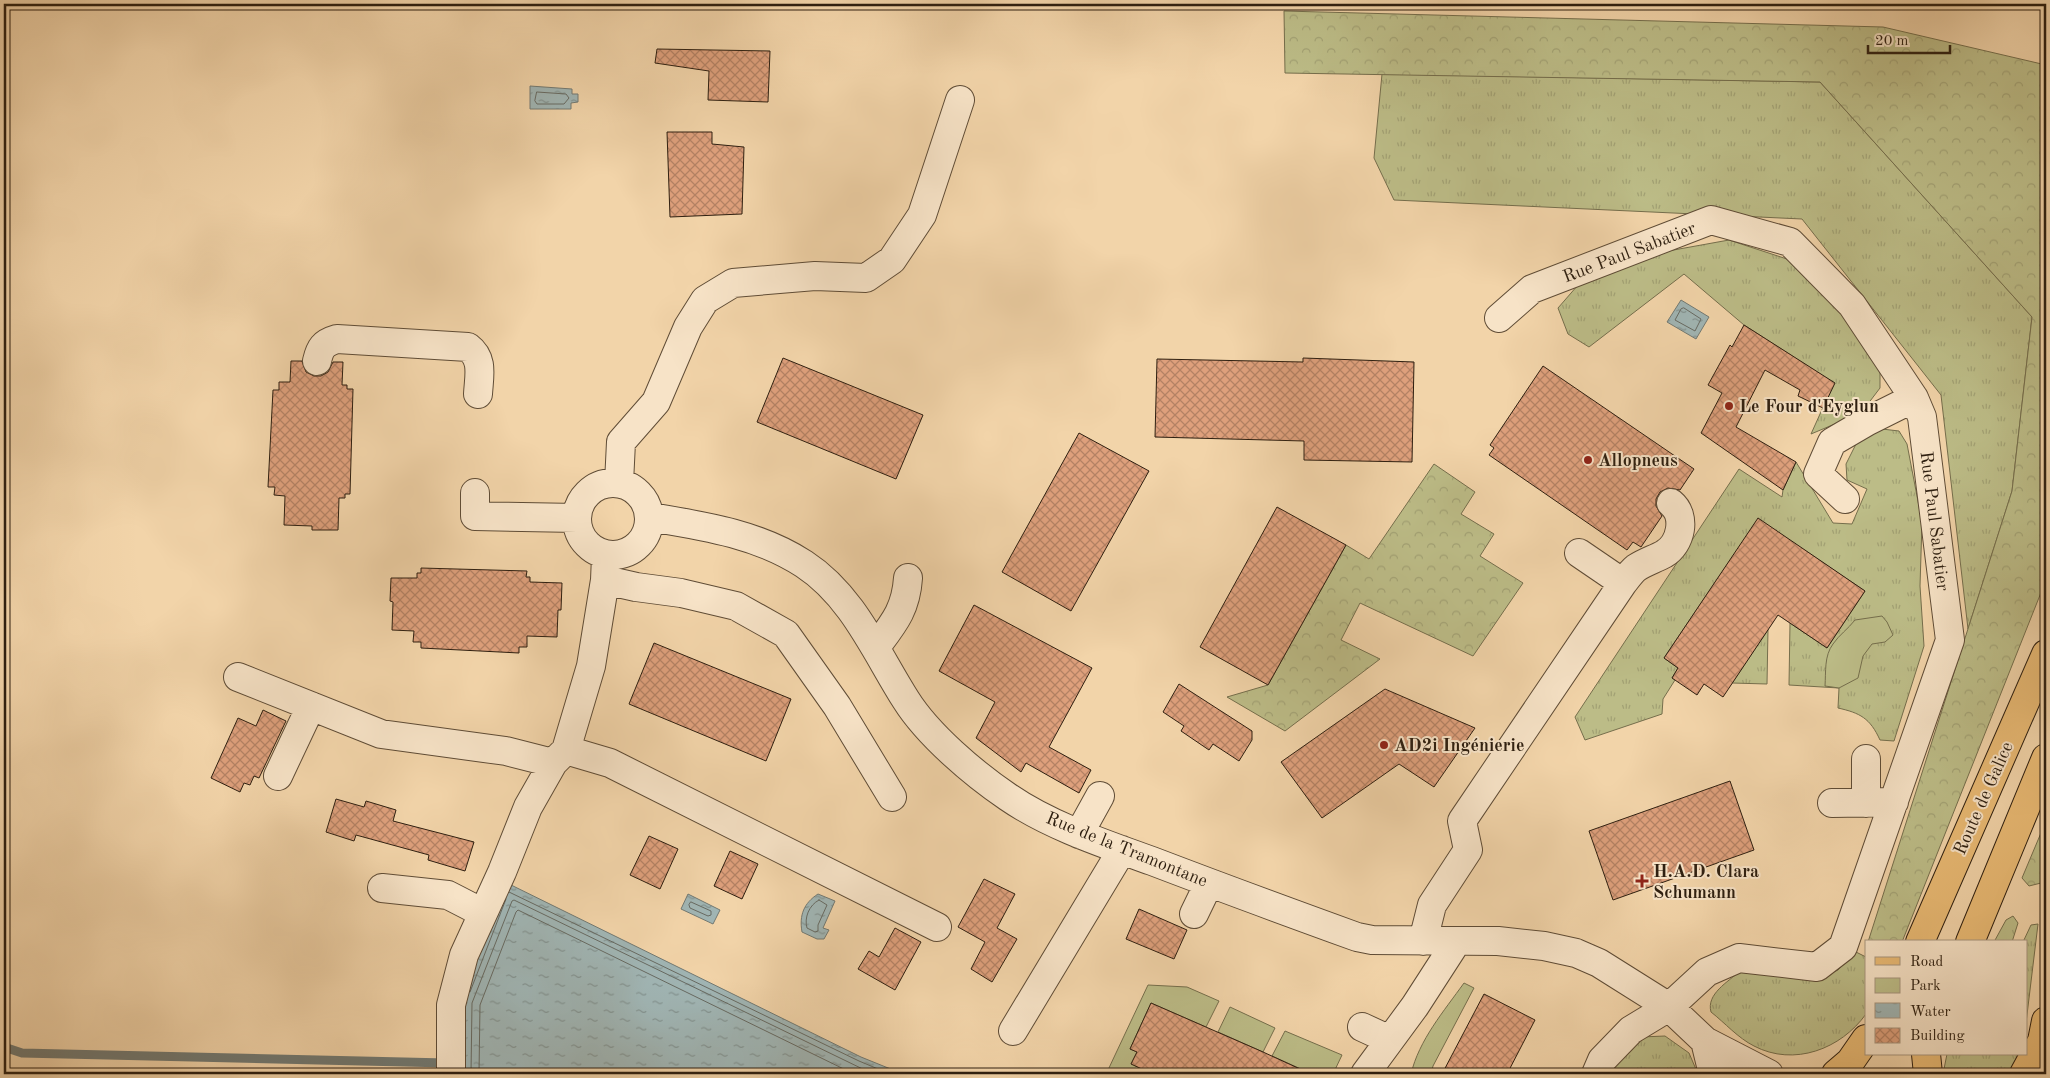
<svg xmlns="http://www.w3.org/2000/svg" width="2050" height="1078" font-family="'Old Standard TT',serif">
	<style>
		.grass { fill: url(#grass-tufts); stroke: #756e4c }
		.forest { fill: url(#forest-crowns); stroke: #756e4c }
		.green { fill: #bcbc87; stroke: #756e4c }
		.water { fill: url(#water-ripples); stroke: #727972 }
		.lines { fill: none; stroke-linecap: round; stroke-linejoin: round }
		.shore { stroke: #676a62; stroke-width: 1 }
		.stream { stroke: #727972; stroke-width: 9 }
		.building { fill: url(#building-cross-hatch); stroke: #2e1f10 }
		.minor-casing { stroke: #5f4c36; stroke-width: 30 }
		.major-casing { stroke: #2e1f10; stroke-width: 30 }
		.highway-casing { stroke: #2e1f10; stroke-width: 30 }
		.minor { stroke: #f7e3c7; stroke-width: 28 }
		.major { stroke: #e9ba74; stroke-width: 28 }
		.highway { stroke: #e9ba74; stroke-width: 28 }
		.poi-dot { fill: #8f2418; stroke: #f7e3c7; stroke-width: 2 }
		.labels { text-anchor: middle; stroke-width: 4; stroke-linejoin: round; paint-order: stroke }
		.street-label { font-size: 18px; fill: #2e1f10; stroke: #f7e3c7 }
		.poi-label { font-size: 18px; font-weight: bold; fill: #2e1f10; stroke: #f7e3c7; text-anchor: start }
	</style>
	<defs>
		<pattern id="grass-tufts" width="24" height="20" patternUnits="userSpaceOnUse" patternTransform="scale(1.25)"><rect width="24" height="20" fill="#bcbc87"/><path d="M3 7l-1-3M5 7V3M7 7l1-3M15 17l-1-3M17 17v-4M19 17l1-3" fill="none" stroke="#a2a174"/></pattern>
		<pattern id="forest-crowns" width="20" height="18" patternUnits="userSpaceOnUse" patternTransform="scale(1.25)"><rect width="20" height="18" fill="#bcbc87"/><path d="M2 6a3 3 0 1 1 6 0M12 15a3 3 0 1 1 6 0" fill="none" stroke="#a2a174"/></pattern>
		<pattern id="water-ripples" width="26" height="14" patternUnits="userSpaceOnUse" patternTransform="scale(1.25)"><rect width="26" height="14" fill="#a0b5b4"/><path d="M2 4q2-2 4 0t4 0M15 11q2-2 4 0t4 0" fill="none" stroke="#839391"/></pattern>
		<pattern id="building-cross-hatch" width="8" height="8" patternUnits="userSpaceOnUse" patternTransform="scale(1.25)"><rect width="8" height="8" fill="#dea07c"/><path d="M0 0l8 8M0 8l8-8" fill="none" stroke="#b48264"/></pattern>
	</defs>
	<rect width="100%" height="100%" fill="#f2d4a9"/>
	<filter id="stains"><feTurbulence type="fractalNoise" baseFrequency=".004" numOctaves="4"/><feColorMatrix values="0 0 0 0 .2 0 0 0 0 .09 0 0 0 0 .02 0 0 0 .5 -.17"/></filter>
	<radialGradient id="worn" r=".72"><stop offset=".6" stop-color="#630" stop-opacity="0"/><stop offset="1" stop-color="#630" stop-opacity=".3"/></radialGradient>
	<path class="grass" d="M 1382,74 L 1820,82 L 2032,317 L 2012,491 L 1968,629 L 1941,395 L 1802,219 L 1394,200 L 1374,158 Z
		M 1729,240 L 1793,261 L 1849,318 L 1880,365 L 1880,388 L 1861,413 L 1811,434 L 1834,383 L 1744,325 L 1684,274 L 1589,347 L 1568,334 L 1558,308 L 1578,285 L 1657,253 Z
		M 1882,429 L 1899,431 L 1907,444 L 1922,522 L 1920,586 L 1924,646 L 1894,741 L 1880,740 C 1870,718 1860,713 1838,708 L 1839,688 L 1789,685 L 1790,623 L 1827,648 L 1865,591 L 1758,519 L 1664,658 L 1678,668 L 1672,678 L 1675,680 L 1663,699 L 1662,714 L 1585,740 L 1575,717 L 1739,469 L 1782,497 L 1783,490 L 1796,462 L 1833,523 L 1852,524 L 1867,489 L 1847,480 L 1846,464 L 1856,444 Z
		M 1768,629 L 1767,684 L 1732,683 Z
		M 2013,916 L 2018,923 L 2012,942 L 1994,942 L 2006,920 Z
		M 2038,924 L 2026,1023 L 2026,942 L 2023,942 L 2031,925 Z
		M 1856,952 L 1866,957 L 1866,1014 C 1841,1049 1794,1067 1754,1046 C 1738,1038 1725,1023 1711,1012 C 1706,994 1728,982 1740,971 L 1815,980 L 1838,970 Z
		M 1665,1036 L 1689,1053 L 1698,1074 L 1609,1074 L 1611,1070 L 1641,1037 Z
		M 1947,1054 L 2023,1054 L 2011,1074 L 1943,1074 Z"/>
	<path class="forest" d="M 1284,11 L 1883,27 L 2046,65 L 2046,580 L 1902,942 L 1868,942 L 2012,491 L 2032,317 L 1820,82 L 1285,73 Z
		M 1434,464 L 1475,492 L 1461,514 L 1494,534 L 1480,556 L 1523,583 L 1473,656 L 1360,603 L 1341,640 L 1380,659 L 1285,731 L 1227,697 L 1268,685 L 1346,545 L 1369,559 Z
		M 2046,821 L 2046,879 L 2041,883 L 2029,886 L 2022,878 Z"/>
	<path class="green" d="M 1882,616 L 1887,622 L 1893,635 L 1885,642 L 1872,644 L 1863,656 L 1858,678 L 1839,688 L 1825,686 C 1826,672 1824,656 1833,644 C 1839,635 1848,629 1855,620 Z
		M 1464,983 L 1474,988 L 1433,1066 L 1431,1074 L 1411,1074 C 1419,1040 1444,1011 1464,983 Z
		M 1148,985 L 1187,987 L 1219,1001 L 1206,1027 L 1151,1003 L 1130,1049 L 1137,1052 L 1131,1064 L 1153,1074 L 1117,1074 L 1108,1070 Z
		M 1230,1007 L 1275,1028 L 1263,1052 L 1218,1032 Z
		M 1285,1031 L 1342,1055 L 1333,1074 L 1312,1074 L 1272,1056 Z"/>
	<path class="water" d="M 530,86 L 572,89 L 572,94 L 578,94 L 578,102 L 571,103 L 571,109 L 530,109 Z
		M 1681,300 L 1709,317 L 1696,339 L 1667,322 Z
		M 507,883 L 861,1057 L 903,1074 L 460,1074 L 461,1001 Z
		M 688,894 L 720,910 L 713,924 L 681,909 Z
		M 818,894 L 835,901 L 823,928 L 829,930 L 824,939 L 817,939 L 802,932 C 799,915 804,903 818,894 Z"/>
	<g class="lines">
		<path class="shore" d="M 537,92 L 566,94 L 569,98 L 564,104 L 537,104 L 535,101 Z
			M 1684,308 L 1701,319 L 1695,331 L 1675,320 L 1681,309 Z
			M 509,892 L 859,1061 L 890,1074
			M 819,900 L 827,905 L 818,925 L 818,931 L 815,932 L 807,928 C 804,918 809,905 819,900 Z
			M 691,902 L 711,911 L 711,915 L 708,916 L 690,908 L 689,905 Z
			M 470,992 L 506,899
			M 471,1074 L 472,1003 L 512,901 L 514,900 L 873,1074
			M 479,1074 L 480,1005 L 516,912 L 518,910 L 854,1074"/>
		<path class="stream" d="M 4,1047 L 22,1053 L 447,1063"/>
	</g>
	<path class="building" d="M 657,49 L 770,51 L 768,102 L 708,100 L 709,71 L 655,63 Z
		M 667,132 L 712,132 L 712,144 L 744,147 L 742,214 L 670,217 Z
		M 1744,325 L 1835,383 L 1823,408 L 1798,396 L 1800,390 L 1765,370 L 1736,427 L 1796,462 L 1783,490 L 1701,433 L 1722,393 L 1708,385 L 1730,345 L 1732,347 Z
		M 783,358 L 923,415 L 896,479 L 757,422 Z
		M 1303,358 L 1414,362 L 1412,462 L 1304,460 L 1304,441 L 1155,437 L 1157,359 L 1303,362 Z
		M 291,361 L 302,361 L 306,372 L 314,376 L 321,376 L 328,372 L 333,362 L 343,362 L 342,385 L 347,385 L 347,389 L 353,389 L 350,494 L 345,494 L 345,498 L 339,498 L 338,530 L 312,530 L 312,526 L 284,525 L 285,496 L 274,495 L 275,487 L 268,487 L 273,390 L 279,390 L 279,382 L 290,382 Z
		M 1543,366 L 1694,469 L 1680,490 L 1668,488 L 1660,492 L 1656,499 L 1656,506 L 1662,516 L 1641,547 L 1633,542 L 1627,550 L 1489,455 L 1494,448 L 1490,445 Z
		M 1079,433 L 1149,471 L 1071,611 L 1002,572 Z
		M 1277,507 L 1346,545 L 1268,685 L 1200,647 Z
		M 1758,518 L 1865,591 L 1827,648 L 1778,615 L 1723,697 L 1704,684 L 1697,695 L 1672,678 L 1678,668 L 1664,658 Z
		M 421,568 L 527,571 L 526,577 L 530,577 L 530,582 L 562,583 L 561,610 L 558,610 L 557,637 L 527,636 L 527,647 L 519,647 L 519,653 L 421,648 L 421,642 L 413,642 L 414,631 L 392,630 L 393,602 L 390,601 L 391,578 L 417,578 L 417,573 L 421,573 Z
		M 974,605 L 1092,668 L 1049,747 L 1091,770 L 1079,793 L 1026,763 L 1021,772 L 976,738 L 995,702 L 939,671 Z
		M 654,643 L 791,699 L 766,761 L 629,704 Z
		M 1179,684 L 1252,731 L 1252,740 L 1239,761 L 1213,744 L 1209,750 L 1181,731 L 1184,726 L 1163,712 Z
		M 1385,689 L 1475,728 L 1434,787 L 1399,764 L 1322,818 L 1281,762 Z
		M 263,710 L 286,721 L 259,778 L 254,776 L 250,785 L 244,783 L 240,792 L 211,778 L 238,718 L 256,726 Z
		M 1730,781 L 1754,850 L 1613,900 L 1589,831 Z
		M 336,799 L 364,807 L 366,801 L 396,810 L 393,821 L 474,842 L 465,871 L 428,860 L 429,855 L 356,835 L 354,841 L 326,832 Z
		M 649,836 L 678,849 L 660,889 L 630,875 Z
		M 730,851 L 758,864 L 742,899 L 714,886 Z
		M 984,879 L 1015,894 L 997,928 L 1017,939 L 992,982 L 971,969 L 985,942 L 958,927 Z
		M 1139,909 L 1187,930 L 1174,959 L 1126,939 Z
		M 895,928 L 921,942 L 895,990 L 858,969 L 869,951 L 879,957 Z
		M 1484,994 L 1535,1020 L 1507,1074 L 1442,1074 Z
		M 1151,1003 L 1263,1052 L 1311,1074 L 1153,1074 L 1131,1064 L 1137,1052 L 1130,1049 Z"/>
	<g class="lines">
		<g class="minor-casing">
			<path id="minor" d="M 1499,318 L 1532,289 L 1711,220 L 1790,242 L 1852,305 L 1914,398 L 1922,417 L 1950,640 L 1843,947 L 1817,967 L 1739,958 L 1707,972 L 1669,1007 L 1631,1030 L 1602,1060 L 1596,1074
				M 317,361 C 320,348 323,343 337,339 L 468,347 C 484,359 479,376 478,394
				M577 519a36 36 0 1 1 72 0a36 36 0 1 1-72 0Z
				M 619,483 L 621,442 L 656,402 L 688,327 L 705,300 L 733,283 L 815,276 L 866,278 L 892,260 L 922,215 L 960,100
				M 475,493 L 475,516 L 577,518
				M 1845,499 L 1818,474 L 1832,442 L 1868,421 L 1914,398
				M 650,517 C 704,526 758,534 804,564 C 853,596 876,653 906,700 C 928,735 974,774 1008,797 C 1050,826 1105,844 1152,861 C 1220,887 1288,912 1357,937 L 1372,940 L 1498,941 L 1544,946 L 1576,953 L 1599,963 L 1669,1007 L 1705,1041 L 1769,1074
				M 605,580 L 636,587 L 681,593 L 736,606 L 786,634 L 837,706 L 892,797
				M 1623,583 C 1627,578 1631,572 1636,568 C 1645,562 1655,559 1664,554 C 1681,544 1687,516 1671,503
				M 876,647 C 894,623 906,609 908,578
				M 238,677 L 381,734 L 506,751 L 553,763
				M 566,750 L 610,763 L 937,927
				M 278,776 L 311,706
				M 1832,803 L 1894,802
				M 1866,803 L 1866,759
				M 1079,834 L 1100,796
				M 382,888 L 448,895 L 483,913
				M 1194,914 L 1209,883
				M 1423,941 L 1432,905 L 1468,850 L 1462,821 L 1623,583 L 1579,553
				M 1362,1027 L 1390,1040
				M 1013,1031 L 1122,850
				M 1705,1041 L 1713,1074
				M 451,1074 L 451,1005 L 464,955 L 502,872 L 528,807 L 553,763 L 566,750 L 591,666 L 605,580 L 606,556
				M 1365,1074 L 1415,1006 L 1457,941"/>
		</g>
		<g class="major-casing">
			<path id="major" d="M 1920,942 L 2046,654
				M 1970,942 L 2046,758
				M 1926,1054 L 1928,1074
				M 1836,1074 L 1850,1062 L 1866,1039"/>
		</g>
		<g class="highway-casing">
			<path id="highway" d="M 2024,1074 L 2042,1041 L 2046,1021"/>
		</g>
		<use href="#minor" class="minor"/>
		<use href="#major" class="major"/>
		<use href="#highway" class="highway"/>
	</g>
	<g class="poi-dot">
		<circle cx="1729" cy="406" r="5"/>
		<circle cx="1588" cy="460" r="5"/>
		<circle cx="1384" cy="745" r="5"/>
		<path d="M1639.5 873.5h5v5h5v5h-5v5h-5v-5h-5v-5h5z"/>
	</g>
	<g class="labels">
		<g class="street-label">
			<text transform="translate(1629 252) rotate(-21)" y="6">Rue Paul Sabatier</text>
			<text transform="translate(1935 521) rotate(83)" y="6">Rue Paul Sabatier</text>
			<text transform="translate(1983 798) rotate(-66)" y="6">Route de Galice</text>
			<text transform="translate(1127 849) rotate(22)" y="6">Rue de la Tramontane</text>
		</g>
		<g class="poi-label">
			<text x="1739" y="412">Le Four d'Eyglun</text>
			<text x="1598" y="466">Allopneus</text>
			<text x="1394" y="751">AD2i Ingénierie</text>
			<text x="1653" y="877">H.A.D. Clara<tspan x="1653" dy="21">Schumann</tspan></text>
		</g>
	</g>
	<rect width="2050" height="1078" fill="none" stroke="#f2d4a9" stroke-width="20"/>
	<rect x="5" y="5" width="2040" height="1068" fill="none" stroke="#2e1f10" stroke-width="2.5"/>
	<rect x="10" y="10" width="2030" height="1058" fill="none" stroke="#2e1f10"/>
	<rect x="1865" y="940" width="162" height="115" fill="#f7e3c7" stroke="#a7957e"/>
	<rect x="1875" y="957" width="25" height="8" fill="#e9ba74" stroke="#a7957e"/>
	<text x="1910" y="966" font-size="15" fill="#2e1f10">Road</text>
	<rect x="1875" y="978" width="25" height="15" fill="#bcbc87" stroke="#a7957e"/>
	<text x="1910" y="990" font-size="15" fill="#2e1f10">Park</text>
	<rect x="1875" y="1003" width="25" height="15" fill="url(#water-ripples)" stroke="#a7957e"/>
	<text x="1910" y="1016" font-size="15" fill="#2e1f10">Water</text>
	<rect x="1875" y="1028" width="25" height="15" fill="url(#building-cross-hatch)" stroke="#a7957e"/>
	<text x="1910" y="1040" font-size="15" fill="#2e1f10">Building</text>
	<path d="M1868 45v8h82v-8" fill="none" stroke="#2e1f10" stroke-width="2.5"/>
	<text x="1875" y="45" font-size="15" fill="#2e1f10" stroke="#f7e3c7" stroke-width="4" paint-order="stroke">20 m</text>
	<rect width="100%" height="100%" filter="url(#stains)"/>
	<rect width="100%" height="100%" fill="url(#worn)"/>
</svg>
